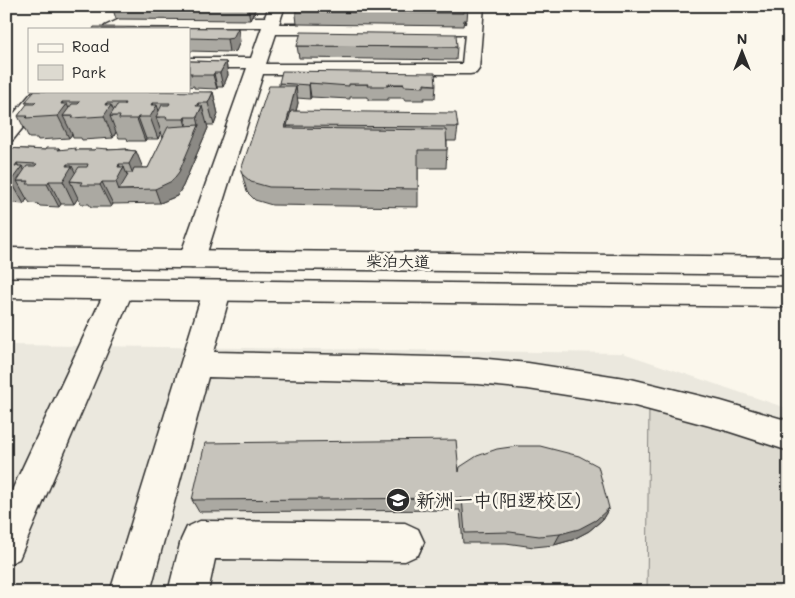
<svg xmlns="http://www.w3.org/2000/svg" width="795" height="598" font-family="Mali,'LXGW WenKai TC',sans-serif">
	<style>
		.built { fill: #ebe8de }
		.green { fill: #dddad0; stroke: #84827e }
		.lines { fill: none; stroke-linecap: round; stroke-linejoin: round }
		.minor-casing { stroke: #2b2b2b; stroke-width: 3 }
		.highway-casing { stroke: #2b2b2b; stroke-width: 3 }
		.minor { fill: #fbf7ec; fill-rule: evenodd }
		.highway { fill: #fbf7ec; fill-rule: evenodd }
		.wall { fill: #aba9a2; stroke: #2b2b2b }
		.shaded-wall { fill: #8b8984; stroke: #2b2b2b }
		.building { fill: #c7c4bc; stroke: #2b2b2b }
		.labels { text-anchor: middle; stroke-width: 5; stroke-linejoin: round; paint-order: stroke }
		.street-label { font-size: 16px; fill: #2b2b2b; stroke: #fbf7ec }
		.near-poi-label { font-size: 19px; fill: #2b2b2b; stroke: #fbf7ec; text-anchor: start }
	</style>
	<rect width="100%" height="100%" fill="#fbf7ec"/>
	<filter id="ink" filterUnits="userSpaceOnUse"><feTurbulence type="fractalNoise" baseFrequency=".02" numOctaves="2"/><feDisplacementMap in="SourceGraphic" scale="10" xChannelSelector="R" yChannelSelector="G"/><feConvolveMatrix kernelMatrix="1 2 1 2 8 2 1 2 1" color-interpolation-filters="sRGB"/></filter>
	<g filter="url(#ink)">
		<path class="built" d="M 6,345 L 623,353 L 789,409 L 789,592 L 6,592 Z"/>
		<path class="green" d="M 649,406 L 789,442 L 789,592 L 647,592 Z"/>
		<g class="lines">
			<g class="minor-casing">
				<path id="minor" d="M 269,6 L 285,6 L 279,24 L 466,24 L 468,6 L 484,6 L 479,69 L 476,73 L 470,74 L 263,74 L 205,259 L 201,265 L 192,268 L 183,265 L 179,259 L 247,68 L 189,68 L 189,58 L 251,58 L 262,27 L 127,27 L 123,29 L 103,29 L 105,26 L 124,17 L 265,17 ZM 276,34 L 465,34 L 462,64 L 266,64 Z
					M 33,91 L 52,91 L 13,140 L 6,142 L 6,123 Z
					M 120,279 L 130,282 L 134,289 L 19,559 L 6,565 L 6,503 L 106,289 L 110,282 Z
					M 217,281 L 227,284 L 231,291 L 214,352 L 478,358 L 528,363 L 631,379 L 721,401 L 789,421 L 789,451 L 721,429 L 631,405 L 528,389 L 478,384 L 208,377 L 150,592 L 110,592 L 203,291 L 207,284 Z
					M 200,521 L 405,523 L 418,529 L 424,542 L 418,555 L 405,561 L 215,559 L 208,592 L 168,592 L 181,540 L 187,527 Z"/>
			</g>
			<g class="highway-casing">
				<path id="highway" d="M 6,248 L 789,257 L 789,275 L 6,266 Z
					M 6,278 L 789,287 L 789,307 L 6,298 Z"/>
			</g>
			<use href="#minor" class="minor"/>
			<use href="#highway" class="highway"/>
		</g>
		<path class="wall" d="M 112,6 L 254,6 L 255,10 L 250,20 L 116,19 Z
			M 295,6 L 468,8 L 467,20 L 464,20 L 463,26 L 297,24 Z
			M 189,29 L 240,41 L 236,51 L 229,52 L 189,51 Z
			M 297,46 L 457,47 L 456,60 L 299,58 Z
			M 189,61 L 226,62 L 228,75 L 223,87 L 217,87 L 217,89 L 194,88 L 194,86 L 189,87 Z
			M 279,83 L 436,85 L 435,98 L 424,98 L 424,100 L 404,100 L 404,98 L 388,98 L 388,100 L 368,100 L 368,97 L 350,97 L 350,99 L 311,97 L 310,99 L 297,98 L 298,103 L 296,111 L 458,127 L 456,141 L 447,141 L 447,150 L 446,168 L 418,168 L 418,207 L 272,205 L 255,200 L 247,192 L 241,170 L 279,86 Z
			M 213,92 L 218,114 L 214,125 L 207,125 L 208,128 L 183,186 L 177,196 L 160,203 L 113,204 L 111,207 L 91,207 L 89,204 L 81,204 L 78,198 L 74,204 L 61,204 L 59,207 L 40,206 L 38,204 L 30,203 L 27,199 L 24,204 L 11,203 L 9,206 L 6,206 L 6,148 L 45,150 L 59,148 L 60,150 L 94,150 L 108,149 L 109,150 L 127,149 L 127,150 L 136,151 L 142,168 L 148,168 L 163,138 L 161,132 L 158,139 L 146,139 L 145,141 L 128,141 L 127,138 L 119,138 L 116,132 L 113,138 L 82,140 L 81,138 L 73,138 L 72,134 L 69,138 L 38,140 L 37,138 L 29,138 L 18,116 L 27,105 L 25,102 Z
			M 459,472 L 609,508 L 602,520 L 589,531 L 572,540 L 554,545 L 534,547 L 506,543 L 463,543 L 460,510 L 199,512 L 192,500 Z"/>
		<path class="shaded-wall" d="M 249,6 L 254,6 L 255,10 L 250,20 L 248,8 Z
			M 238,28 L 240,41 L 236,51 L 229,52 L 227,39 Z
			M 226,62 L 228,75 L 223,87 L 220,73 Z
			M 214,73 L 217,87 L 217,89 L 213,75 Z
			M 309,83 L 311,97 L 310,99 L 309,85 Z
			M 296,86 L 298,103 L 292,126 L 287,126 L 289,139 L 285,128 Z
			M 213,92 L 218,114 L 214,125 L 208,103 Z
			M 62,102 L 65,107 L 67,104 L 72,116 L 63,116 L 72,134 L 69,138 L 58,116 L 61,104 Z
			M 106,103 L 109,108 L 111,105 L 116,116 L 110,116 L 116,132 L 113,138 L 104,116 L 105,105 Z
			M 152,103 L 154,109 L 157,105 L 161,117 L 156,117 L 161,132 L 158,139 L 150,117 L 151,105 Z
			M 198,103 L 200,111 L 202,106 L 208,128 L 183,186 L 177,196 L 160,203 L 155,189 L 199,125 L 197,117 L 196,106 Z
			M 138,117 L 146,139 L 145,141 L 137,119 Z
			M 185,117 L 191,139 L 190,141 L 184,119 Z
			M 59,148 L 67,164 L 70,169 L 72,166 L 80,182 L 70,181 L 78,198 L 74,204 L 63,181 L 58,150 Z
			M 127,149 L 131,160 L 136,151 L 145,173 L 138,187 L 129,164 L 126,150 Z
			M 17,163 L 20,169 L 22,166 L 32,184 L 29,181 L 17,181 L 27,199 L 24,204 L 11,181 L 15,166 Z
			M 119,164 L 122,171 L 124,167 L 133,190 L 119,190 L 116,182 L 118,167 Z
			M 49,181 L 61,204 L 59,207 L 47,184 Z
			M 102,182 L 113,204 L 111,207 L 100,185 Z
			M 6,195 L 11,203 L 9,206 L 6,202 Z
			M 609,508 L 602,520 L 589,531 L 572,540 L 554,545 L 560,534 Z"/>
		<path class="building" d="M 112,6 L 249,6 L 248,8 Z
			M 298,6 L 468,6 L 468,8 L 464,8 L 464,13 L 296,12 Z
			M 94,27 L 238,28 L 233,38 L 227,39 L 189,38 L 189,29 L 93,29 Z
			M 301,32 L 456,34 L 457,47 L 297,46 Z
			M 189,61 L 226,62 L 220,73 L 214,73 L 213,75 L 191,75 L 192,73 L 189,73 Z
			M 282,71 L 435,73 L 436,85 L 424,84 L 424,87 L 404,86 L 404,84 L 388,84 L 388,86 L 367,86 L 368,84 L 349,84 L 349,86 L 309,83 L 309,85 L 279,83 Z
			M 269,86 L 296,86 L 285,128 L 446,130 L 447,150 L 418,150 L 418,189 L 269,187 L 251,182 L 242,174 L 241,170 Z
			M 35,91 L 123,91 L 213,92 L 208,103 L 198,103 L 196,106 L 202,106 L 197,117 L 185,117 L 184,119 L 166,119 L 167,117 L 156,117 L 162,105 L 169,105 L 170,103 L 152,103 L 151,105 L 157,105 L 150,117 L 138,117 L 137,119 L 119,119 L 120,116 L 110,116 L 117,105 L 124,105 L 125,103 L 106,103 L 105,105 L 111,105 L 104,116 L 72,118 L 74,116 L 63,116 L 72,104 L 78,104 L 80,102 L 62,102 L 61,104 L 67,104 L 58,116 L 26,118 L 28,116 L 18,116 L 27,104 L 34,104 L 36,102 L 25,102 Z
			M 291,111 L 456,113 L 458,127 L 287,126 Z
			M 199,125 L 179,172 L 172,181 L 155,189 L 119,190 L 128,175 L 126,173 L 132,173 L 134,168 L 148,168 L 168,127 Z
			M 6,148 L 45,150 L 46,148 L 59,148 L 58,150 L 76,148 L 75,150 L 94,150 L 96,148 L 108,149 L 107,150 L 127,149 L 126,150 L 136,151 L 129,164 L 119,164 L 118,167 L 124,167 L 116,182 L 102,182 L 100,185 L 80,185 L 82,182 L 70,181 L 79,167 L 87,167 L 88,164 L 67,164 L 66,166 L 72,166 L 63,181 L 49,181 L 47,184 L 27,184 L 29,181 L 17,181 L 27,166 L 35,166 L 37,164 L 17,163 L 15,166 L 22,166 L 11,181 L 6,181 Z
			M 456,440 L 459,472 L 460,467 L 477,456 L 497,449 L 518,446 L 540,446 L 579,456 L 598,466 L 609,508 L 596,520 L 579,529 L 560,534 L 539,536 L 510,532 L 465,533 L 462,498 L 192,500 L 205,443 Z"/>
	</g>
	<defs>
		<g id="school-disc" transform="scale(1.25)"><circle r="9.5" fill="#2b2b2b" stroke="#fbf7ec"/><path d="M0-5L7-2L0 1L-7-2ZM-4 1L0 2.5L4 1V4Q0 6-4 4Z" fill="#fff"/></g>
	</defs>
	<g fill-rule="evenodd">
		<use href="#school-disc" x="398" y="500"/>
	</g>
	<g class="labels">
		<g class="street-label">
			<text transform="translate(398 261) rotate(1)" y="6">柴泊大道</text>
		</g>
		<g class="near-poi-label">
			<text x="416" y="507">新洲一中(阳逻校区)</text>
		</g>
	</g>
	<rect width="795" height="598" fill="none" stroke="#fbf7ec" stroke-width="25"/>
	<rect x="12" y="12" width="770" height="573" fill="none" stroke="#2b2b2b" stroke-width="2" filter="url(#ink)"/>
	<rect x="28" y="28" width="162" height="65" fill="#fbf7ec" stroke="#a8a59f"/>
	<rect x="38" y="44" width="25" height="8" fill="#fbf7ec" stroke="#a8a59f"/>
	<text x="72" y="52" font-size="15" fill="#2b2b2b">Road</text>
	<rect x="38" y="65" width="25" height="15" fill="#dddad0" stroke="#a8a59f"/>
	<text x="72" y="78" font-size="15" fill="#2b2b2b">Park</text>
	<g transform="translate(742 52)" stroke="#fbf7ec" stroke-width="4" paint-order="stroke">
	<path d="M0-4L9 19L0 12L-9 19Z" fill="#2b2b2b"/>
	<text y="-8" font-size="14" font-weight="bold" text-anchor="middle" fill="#2b2b2b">N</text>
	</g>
</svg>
